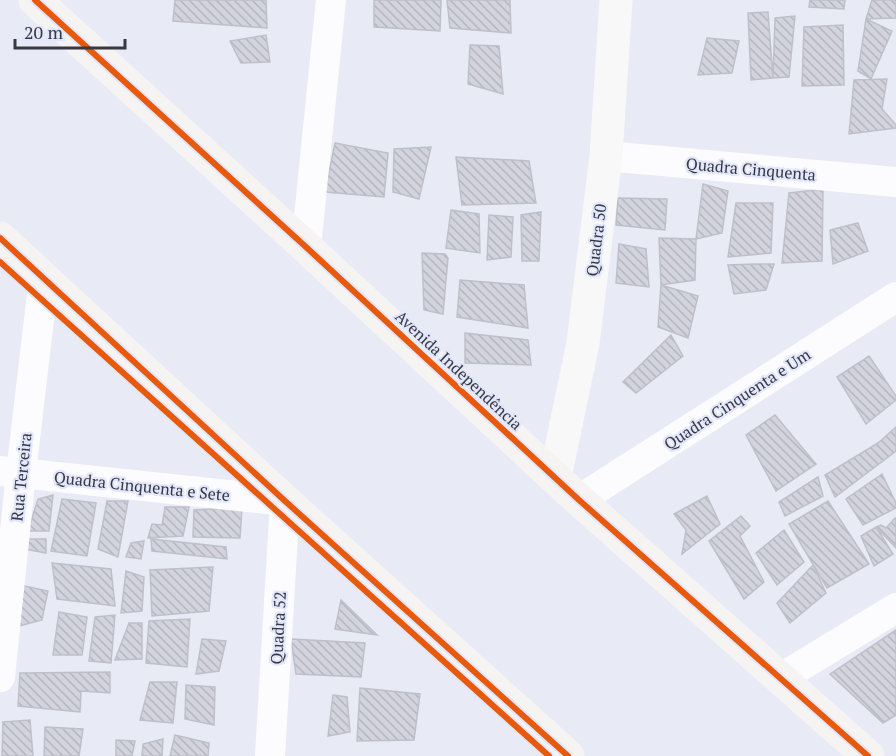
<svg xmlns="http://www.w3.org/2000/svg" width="896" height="756" font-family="'PT Serif',serif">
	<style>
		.building { fill: url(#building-back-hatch); stroke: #bec0c9; stroke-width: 1.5 }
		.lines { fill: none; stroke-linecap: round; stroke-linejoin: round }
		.street { stroke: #fcfcfe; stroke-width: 30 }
		.secondary { stroke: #f9f8f9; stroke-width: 33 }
		.primary { stroke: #f6f3f3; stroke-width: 33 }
		.cycleway-casing { stroke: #e2e7fc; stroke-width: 10 }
		.cycleway { stroke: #e8590c; stroke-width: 6 }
		.labels { text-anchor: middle; stroke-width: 4.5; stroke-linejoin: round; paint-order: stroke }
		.street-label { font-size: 16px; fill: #373941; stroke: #e2e7fc }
	</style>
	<defs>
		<pattern id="building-back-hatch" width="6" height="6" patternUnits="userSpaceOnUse" patternTransform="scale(1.5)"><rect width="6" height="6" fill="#d2d3dc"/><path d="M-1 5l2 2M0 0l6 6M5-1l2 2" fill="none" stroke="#b5b6be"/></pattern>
	</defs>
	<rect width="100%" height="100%" fill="#e8eaf6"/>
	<path class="building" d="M 175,0 L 266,0 L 267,28 L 173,21 Z
		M 374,0 L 441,0 L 440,31 L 374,27 Z
		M 447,0 L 510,0 L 511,33 L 450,28 Z
		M 810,0 L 845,0 L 844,9 L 809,7 Z
		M 872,0 L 896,0 L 896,18 L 866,19 Z
		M 768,12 L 773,78 L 751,80 L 748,13 Z
		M 795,16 L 789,77 L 773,78 L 775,18 Z
		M 866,19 L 892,31 L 871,79 L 858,71 Z
		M 843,25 L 844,85 L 802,86 L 804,27 Z
		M 266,35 L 270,62 L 241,63 L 230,41 Z
		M 707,38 L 739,41 L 732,73 L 698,75 Z
		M 470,45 L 499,46 L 503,94 L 468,84 Z
		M 887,79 L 882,109 L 896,125 L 896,128 L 849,134 L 854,80 Z
		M 335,143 L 388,153 L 384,197 L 325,192 Z
		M 431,147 L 419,199 L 393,192 L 394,149 Z
		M 456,157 L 529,161 L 536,203 L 462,205 Z
		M 703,184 L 728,191 L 722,233 L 696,239 Z
		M 823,189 L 822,261 L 782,263 L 789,193 Z
		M 618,198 L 667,199 L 665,230 L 616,225 Z
		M 736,203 L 773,203 L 771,253 L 728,257 Z
		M 451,210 L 479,214 L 480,253 L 446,248 Z
		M 541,212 L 539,261 L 522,261 L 521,215 Z
		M 489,215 L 513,217 L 511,257 L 487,260 Z
		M 858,223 L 868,251 L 833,264 L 830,230 Z
		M 659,238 L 696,239 L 695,280 L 661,285 Z
		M 619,244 L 646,249 L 649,287 L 616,283 Z
		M 422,253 L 445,254 L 448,258 L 443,314 L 424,310 Z
		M 754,264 L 774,264 L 766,290 L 734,294 L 728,265 Z
		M 460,280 L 524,285 L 528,328 L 457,317 Z
		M 661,285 L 698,296 L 688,338 L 658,327 Z
		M 465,333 L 528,340 L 531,365 L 465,363 Z
		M 671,335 L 683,356 L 636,393 L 623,382 Z
		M 869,356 L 896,396 L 896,400 L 866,424 L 837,377 Z
		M 775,415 L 816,464 L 776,491 L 746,435 Z
		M 896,427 L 896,451 L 835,497 L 825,475 L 878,443 Z
		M 882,474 L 896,503 L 896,508 L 863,525 L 846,499 Z
		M 818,477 L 823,496 L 785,516 L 779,502 Z
		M 53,495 L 49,531 L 28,531 L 38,499 Z
		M 707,496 L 720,524 L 682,554 L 686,530 L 674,514 Z
		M 62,499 L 96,503 L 87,556 L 51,551 Z
		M 107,501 L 128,501 L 118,557 L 98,549 Z
		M 828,501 L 869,564 L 827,588 L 789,524 Z
		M 165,507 L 189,507 L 183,536 L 148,538 L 152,524 L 162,525 Z
		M 242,507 L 240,538 L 193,537 L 194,510 Z
		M 741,516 L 750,526 L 740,536 L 764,582 L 744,599 L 709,541 Z
		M 895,518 L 896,520 L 896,548 L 876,527 L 881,525 L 886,528 Z
		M 876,527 L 893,554 L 874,566 L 861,536 Z
		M 784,530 L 804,562 L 777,585 L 756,553 Z
		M 24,539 L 46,539 L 46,553 L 25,549 Z
		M 151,539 L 226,547 L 227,559 L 152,551 Z
		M 144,541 L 141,559 L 126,557 L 131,543 Z
		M 52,563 L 111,569 L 115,606 L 57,599 Z
		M 813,565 L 826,593 L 790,623 L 777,603 Z
		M 213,567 L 209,611 L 152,616 L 150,570 Z
		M 126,571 L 144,577 L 142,611 L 121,613 Z
		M 15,584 L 48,591 L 42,620 L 8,629 Z
		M 341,600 L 377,635 L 335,629 Z
		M 59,612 L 87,617 L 82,655 L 53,655 Z
		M 115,615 L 111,663 L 89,661 L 95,617 Z
		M 190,619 L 187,667 L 146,663 L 149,621 Z
		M 129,623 L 142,623 L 142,659 L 115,660 Z
		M 896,630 L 896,715 L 883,723 L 830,674 Z
		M 202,639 L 226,641 L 219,671 L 196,674 Z
		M 291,639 L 365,643 L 361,677 L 296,674 Z
		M 110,672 L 110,693 L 81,691 L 80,712 L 18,706 L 20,673 Z
		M 150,682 L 177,682 L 173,723 L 140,720 Z
		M 186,685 L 215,687 L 214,725 L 185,719 Z
		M 360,688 L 420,694 L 414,740 L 357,741 Z
		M 333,695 L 347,697 L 350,732 L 328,736 Z
		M 30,720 L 33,756 L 2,756 L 3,722 Z
		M 45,727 L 83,729 L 79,756 L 44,756 Z
		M 175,735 L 209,743 L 208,756 L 170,756 Z
		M 163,739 L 162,756 L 142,756 L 143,744 Z
		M 116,740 L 135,741 L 132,756 L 116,756 Z"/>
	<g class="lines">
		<path class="street" d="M 606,156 L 896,182
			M 306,247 L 331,0
			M 0,471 L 285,501 L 270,756
			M 579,500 L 896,297
			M 0,677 L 21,473 L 44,277
			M 781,678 L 896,608"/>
		<path class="secondary" d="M 555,477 L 583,343 L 606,156 L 616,0"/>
		<path class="primary" d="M 35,0 L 306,247 L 579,500 L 868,756
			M 0,238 L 285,501 L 568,756"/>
		<g class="cycleway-casing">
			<path id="cycleway" d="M 35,0 L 306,247 L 579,500 L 868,756
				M 0,238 L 285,501 L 568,756
				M 0,262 L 549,756"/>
		</g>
		<use href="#cycleway" class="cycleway"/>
	</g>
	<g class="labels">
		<g class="street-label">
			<text transform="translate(751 169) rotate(5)" y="6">Quadra Cinquenta</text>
			<text transform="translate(596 240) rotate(-83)" y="6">Quadra 50</text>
			<text transform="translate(459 370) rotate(43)" y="6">Avenida Independência</text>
			<text transform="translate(737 399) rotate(-33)" y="6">Quadra Cinquenta e Um</text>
			<text transform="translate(21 477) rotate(-84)" y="6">Rua Terceira</text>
			<text transform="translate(142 486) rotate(6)" y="6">Quadra Cinquenta e Sete</text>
			<text transform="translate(278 628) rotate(-87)" y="6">Quadra 52</text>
		</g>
	</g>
	<path d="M15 39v9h110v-9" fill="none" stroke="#373941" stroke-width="3"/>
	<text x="24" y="39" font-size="18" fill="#373941" stroke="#e2e7fc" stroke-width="4.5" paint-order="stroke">20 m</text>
</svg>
